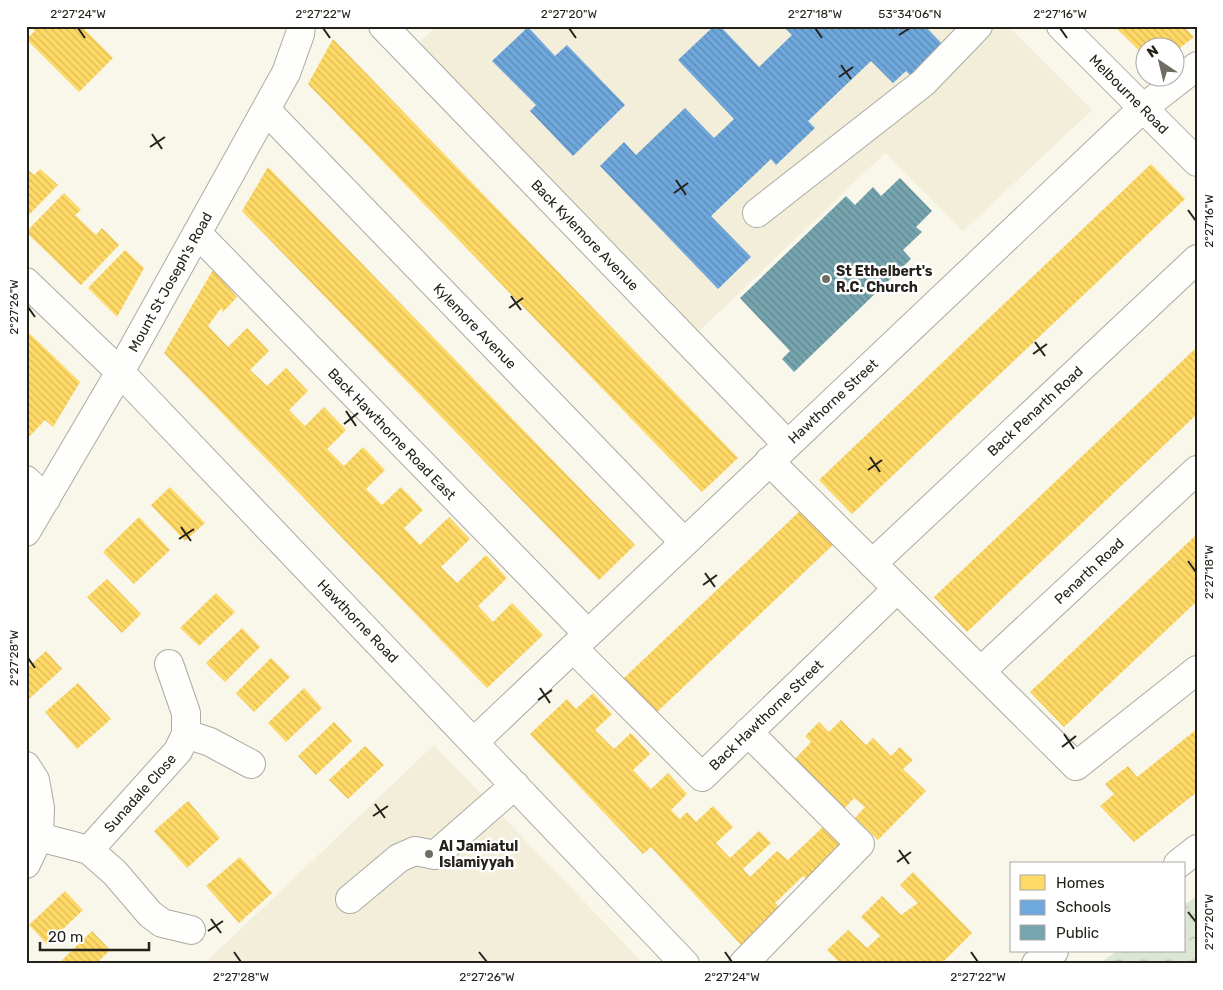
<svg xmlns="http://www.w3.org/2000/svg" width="1223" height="990" font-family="Rubik,sans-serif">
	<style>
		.built { fill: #f3eed9 }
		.forest { fill: url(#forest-crowns) }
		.homes { fill: url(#homes-back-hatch) }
		.schools { fill: url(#schools-back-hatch) }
		.public { fill: url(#public-back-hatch) }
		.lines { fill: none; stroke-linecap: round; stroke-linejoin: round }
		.minor-casing { stroke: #acaaa1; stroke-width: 30 }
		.path { stroke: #d4d2cf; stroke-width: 3; stroke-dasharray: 2.5 2.5; stroke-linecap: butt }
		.minor { stroke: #fefefc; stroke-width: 28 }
		.ticks { fill: none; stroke: #24221a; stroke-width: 2 }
		.poi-dot { fill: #6f6c63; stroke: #fff; stroke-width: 2 }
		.labels { text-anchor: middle; stroke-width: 5; stroke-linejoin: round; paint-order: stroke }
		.street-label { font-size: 14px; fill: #24221a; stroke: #fff }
		.poi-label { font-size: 14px; font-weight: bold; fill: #24221a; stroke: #fff; text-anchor: start }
		.neatline { fill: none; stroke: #24221a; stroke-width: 2 }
		.ticks-label { font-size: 12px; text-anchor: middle; fill: #24221a }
	</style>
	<defs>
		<pattern id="forest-crowns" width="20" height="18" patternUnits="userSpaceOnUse" patternTransform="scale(1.25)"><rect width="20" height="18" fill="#dbe6d3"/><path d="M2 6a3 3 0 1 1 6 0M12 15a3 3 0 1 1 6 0" fill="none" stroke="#bcc5b5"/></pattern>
		<pattern id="homes-back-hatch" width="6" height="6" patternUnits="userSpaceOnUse" patternTransform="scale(1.25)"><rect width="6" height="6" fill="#ffd966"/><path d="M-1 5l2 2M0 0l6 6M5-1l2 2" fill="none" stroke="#daba58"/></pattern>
		<pattern id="schools-back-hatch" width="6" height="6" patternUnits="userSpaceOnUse" patternTransform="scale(1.25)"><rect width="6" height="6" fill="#6fa8dc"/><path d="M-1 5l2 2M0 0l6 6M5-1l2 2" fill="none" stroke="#5b88b2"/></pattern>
		<pattern id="public-back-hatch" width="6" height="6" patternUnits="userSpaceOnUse" patternTransform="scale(1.25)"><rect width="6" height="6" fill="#76a5af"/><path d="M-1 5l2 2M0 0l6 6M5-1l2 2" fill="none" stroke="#61868e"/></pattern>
	</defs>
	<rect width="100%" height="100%" fill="#f9f6ea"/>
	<path class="built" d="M 436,26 L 1008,26 L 1092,110 L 963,231 L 885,153 L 696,334 L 417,45 Z
		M 434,745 L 644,964 L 204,964 Z"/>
	<path class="forest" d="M 1197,896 L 1197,964 L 1099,964 L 1117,951 L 1184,951 L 1184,905 Z"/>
	<path class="homes" d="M 26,26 L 81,26 L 113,58 L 79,92 L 26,39 L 35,31 L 30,26 L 26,30 Z
		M 1114,26 L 1183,26 L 1194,37 L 1176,51 L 1176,48 L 1146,48 L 1146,57 Z
		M 333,39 L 738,458 L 702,492 L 308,84 Z
		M 1151,164 L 1185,199 L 852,514 L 819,480 Z
		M 268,167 L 635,545 L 599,580 L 242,211 Z
		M 26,168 L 34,175 L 40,169 L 58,185 L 26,218 Z
		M 64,193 L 81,210 L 75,215 L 96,235 L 102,228 L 119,245 L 81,285 L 26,232 Z
		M 125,250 L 144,268 L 117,317 L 88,288 Z
		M 213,270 L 237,297 L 223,312 L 221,308 L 208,326 L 228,347 L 247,328 L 269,351 L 250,370 L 267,386 L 286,368 L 308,391 L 289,410 L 305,426 L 324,407 L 346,430 L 327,449 L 344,466 L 363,447 L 385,470 L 366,489 L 382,505 L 401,487 L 423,510 L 404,528 L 420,545 L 449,517 L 470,539 L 441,567 L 457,583 L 486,555 L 507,578 L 478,606 L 493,622 L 512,603 L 543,635 L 487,688 L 164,353 Z
		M 26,330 L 80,382 L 53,427 L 45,420 L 30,436 L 26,433 Z
		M 1197,347 L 1197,414 L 967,632 L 934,597 Z
		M 170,487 L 205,523 L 185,541 L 151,505 Z
		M 801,510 L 834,544 L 656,713 L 623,679 Z
		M 139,517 L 170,550 L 134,584 L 103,552 Z
		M 1197,534 L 1197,601 L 1064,727 L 1030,692 Z
		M 107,579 L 141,614 L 122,633 L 87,597 Z
		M 216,593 L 235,612 L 199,646 L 180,628 Z
		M 242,628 L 260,647 L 225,682 L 206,663 Z
		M 46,651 L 62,669 L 29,699 L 26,695 L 26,669 Z
		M 271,658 L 290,677 L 254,712 L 236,693 Z
		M 78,683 L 111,719 L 77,749 L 45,712 Z
		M 304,688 L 322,708 L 286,742 L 268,723 Z
		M 593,693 L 612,714 L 595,730 L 614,749 L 631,733 L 650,754 L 633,770 L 651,789 L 668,773 L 687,794 L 671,810 L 680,819 L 687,812 L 696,822 L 713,806 L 733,827 L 716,843 L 730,858 L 759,831 L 771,843 L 743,869 L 750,877 L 777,851 L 788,860 L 823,827 L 841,845 L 807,880 L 803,876 L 775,903 L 779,907 L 742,946 L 651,847 L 643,854 L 530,734 L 567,699 L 576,709 Z
		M 841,720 L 866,745 L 873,738 L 891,756 L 900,747 L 913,760 L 903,769 L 926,791 L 878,840 L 855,818 L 865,807 L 854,798 L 845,808 L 795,759 L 811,742 L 805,736 L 819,722 L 829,732 Z
		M 334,722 L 352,741 L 316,775 L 298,756 Z
		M 1197,729 L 1197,792 L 1134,842 L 1100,806 L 1114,794 L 1105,784 L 1128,766 L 1137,777 Z
		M 365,746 L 384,765 L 348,799 L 329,780 Z
		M 188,801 L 220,838 L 187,868 L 154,831 Z
		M 240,857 L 272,893 L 239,923 L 206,886 Z
		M 913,872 L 972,933 L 941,964 L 841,964 L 827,950 L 848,930 L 867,948 L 880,936 L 861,917 L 882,896 L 901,915 L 918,903 L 900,885 Z
		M 65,891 L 83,910 L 47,944 L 29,925 Z
		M 92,931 L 110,950 L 96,964 L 58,964 Z"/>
	<path class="schools" d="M 714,26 L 720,26 L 759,67 L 792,35 L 783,26 L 896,26 L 899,30 L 903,26 L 925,26 L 945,47 L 913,78 L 906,71 L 893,83 L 871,61 L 808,121 L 815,128 L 776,165 L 771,159 L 711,216 L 751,257 L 718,289 L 600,166 L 624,142 L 636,155 L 685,108 L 714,138 L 734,119 L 678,60 Z
		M 528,27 L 555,56 L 567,45 L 625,105 L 573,156 L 530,111 L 536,105 L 492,61 Z"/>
	<path class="public" d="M 900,178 L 932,211 L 916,227 L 922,232 L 903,250 L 911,259 L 794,372 L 782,359 L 790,351 L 740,298 L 846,196 L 855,205 L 873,187 L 881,196 Z"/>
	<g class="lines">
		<g class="minor-casing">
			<path id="minor" d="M 383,26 L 787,444
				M 1061,26 L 1197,162
				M 266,110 L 684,542
				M 757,213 L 923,83 L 978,26
				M 197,233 L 588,634
				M 26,282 L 120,372 L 685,964
				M 769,461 L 1076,766 L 1197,670
				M 26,480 L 46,499
				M 26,532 L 120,372 L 286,73 L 300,34 L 301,26
				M 872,564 L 1197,259
				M 573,648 L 702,777 L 897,589
				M 981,671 L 1197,470
				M 186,734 L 210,742 L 251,764
				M 474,742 L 1143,108 L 1197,66
				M 26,766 L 35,780 L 40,808 L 39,837 L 26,864
				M 39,837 L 89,850 L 115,873 L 150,914 L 162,923 L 191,930
				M 89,850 L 178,751 L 186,734 L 186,713 L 169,664
				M 1178,864 L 1197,849
				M 350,899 L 399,858 L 415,851 L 435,855 L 515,785
				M 743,964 L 860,844 L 748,732
				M 1036,964 L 1054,951"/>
		</g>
		<path class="path" d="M 1184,902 L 1197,926"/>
		<use href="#minor" class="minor"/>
	</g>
	<path class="ticks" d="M 78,28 L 85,38M 323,28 L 330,38M 569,28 L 576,38M 815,28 L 822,38M 1060,28 L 1067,38M 899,35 L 910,28M 841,65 L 851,79M 839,77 L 853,67M 152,134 L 162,149M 150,147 L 165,137M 676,180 L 686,195M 674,193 L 688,183M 1188,210 L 1196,221M 511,296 L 521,310M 28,307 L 35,317M 509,308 L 523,298M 1035,342 L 1045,356M 1033,354 L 1047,344M 346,411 L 356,426M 344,424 L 358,413M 870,457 L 880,472M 868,470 L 882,460M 181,527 L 191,541M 179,539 L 194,529M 1188,561 L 1196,572M 705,573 L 715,587M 703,585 L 717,575M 28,658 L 35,668M 540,688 L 550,703M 538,700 L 552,690M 1064,734 L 1074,749M 1062,747 L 1076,736M 375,804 L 385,818M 373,816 L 388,806M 899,850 L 909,864M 897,862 L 911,852M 1188,912 L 1196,922M 211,919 L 221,933M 208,931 L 223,921M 234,952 L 241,962M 479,952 L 487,962M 725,952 L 732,962M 971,952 L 978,962"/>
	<g class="poi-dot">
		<circle cx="826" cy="279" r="5"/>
		<circle cx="429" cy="854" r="5"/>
	</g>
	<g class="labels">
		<g class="street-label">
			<text transform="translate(1129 94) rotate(45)" y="5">Melbourne Road</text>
			<text transform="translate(585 235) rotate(46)" y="5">Back Kylemore Avenue</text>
			<text transform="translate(170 282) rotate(-61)" y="5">Mount St Joseph's Road</text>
			<text transform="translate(475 326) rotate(46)" y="5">Kylemore Avenue</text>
			<text transform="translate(833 401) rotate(-43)" y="5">Hawthorne Street</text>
			<text transform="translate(1035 411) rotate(-43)" y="5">Back Penarth Road</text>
			<text transform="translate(392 434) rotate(46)" y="5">Back Hawthorne Road East</text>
			<text transform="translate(1089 571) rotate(-43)" y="5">Penarth Road</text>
			<text transform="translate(358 621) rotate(46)" y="5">Hawthorne Road</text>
			<text transform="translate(766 715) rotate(-44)" y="5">Back Hawthorne Street</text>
			<text transform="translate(140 793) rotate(-48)" y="5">Sunadale Close</text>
		</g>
		<g class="poi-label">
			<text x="836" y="276">St Ethelbert's<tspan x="836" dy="16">R.C. Church</tspan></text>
			<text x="439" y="851">Al Jamiatul<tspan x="439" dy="16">Islamiyyah</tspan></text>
		</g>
	</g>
	<rect width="1223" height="990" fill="none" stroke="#ffffff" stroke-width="55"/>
	<rect x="1010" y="862" width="175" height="90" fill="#ffffff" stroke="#a7a7a3"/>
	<rect x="1020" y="875" width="25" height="15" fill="#ffd966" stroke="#a7a7a3"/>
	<text x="1056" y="888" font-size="15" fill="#24221a">Homes</text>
	<rect x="1020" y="900" width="25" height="15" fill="#6fa8dc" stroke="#a7a7a3"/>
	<text x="1056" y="912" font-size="15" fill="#24221a">Schools</text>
	<rect x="1020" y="925" width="25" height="15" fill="#76a5af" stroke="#a7a7a3"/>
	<text x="1056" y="938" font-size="15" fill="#24221a">Public</text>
	<g transform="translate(1160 62) rotate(325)"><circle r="24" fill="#ffffff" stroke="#a7a7a3"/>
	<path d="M0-4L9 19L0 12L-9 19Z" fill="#6f6c63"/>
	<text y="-8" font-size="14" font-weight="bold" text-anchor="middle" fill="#24221a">N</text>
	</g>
	<path d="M40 942v8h109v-8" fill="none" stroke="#24221a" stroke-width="2.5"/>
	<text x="48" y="942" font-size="15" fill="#24221a" stroke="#ffffff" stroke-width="4" paint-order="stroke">20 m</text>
	<rect x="28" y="28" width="1168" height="934" class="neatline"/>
	<g class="ticks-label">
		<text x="78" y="18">2°27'24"W</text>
		<text x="323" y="18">2°27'22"W</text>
		<text x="569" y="18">2°27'20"W</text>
		<text x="815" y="18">2°27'18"W</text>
		<text x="910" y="18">53°34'06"N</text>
		<text x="1060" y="18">2°27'16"W</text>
		<text transform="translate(1209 221) rotate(-90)" y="4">2°27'16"W</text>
		<text transform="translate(14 307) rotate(-90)" y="4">2°27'26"W</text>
		<text transform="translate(1209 572) rotate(-90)" y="4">2°27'18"W</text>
		<text transform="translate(14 658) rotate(-90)" y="4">2°27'28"W</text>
		<text transform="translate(1209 922) rotate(-90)" y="4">2°27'20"W</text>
		<text x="241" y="981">2°27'28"W</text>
		<text x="487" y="981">2°27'26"W</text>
		<text x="732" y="981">2°27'24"W</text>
		<text x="978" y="981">2°27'22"W</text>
	</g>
</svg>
